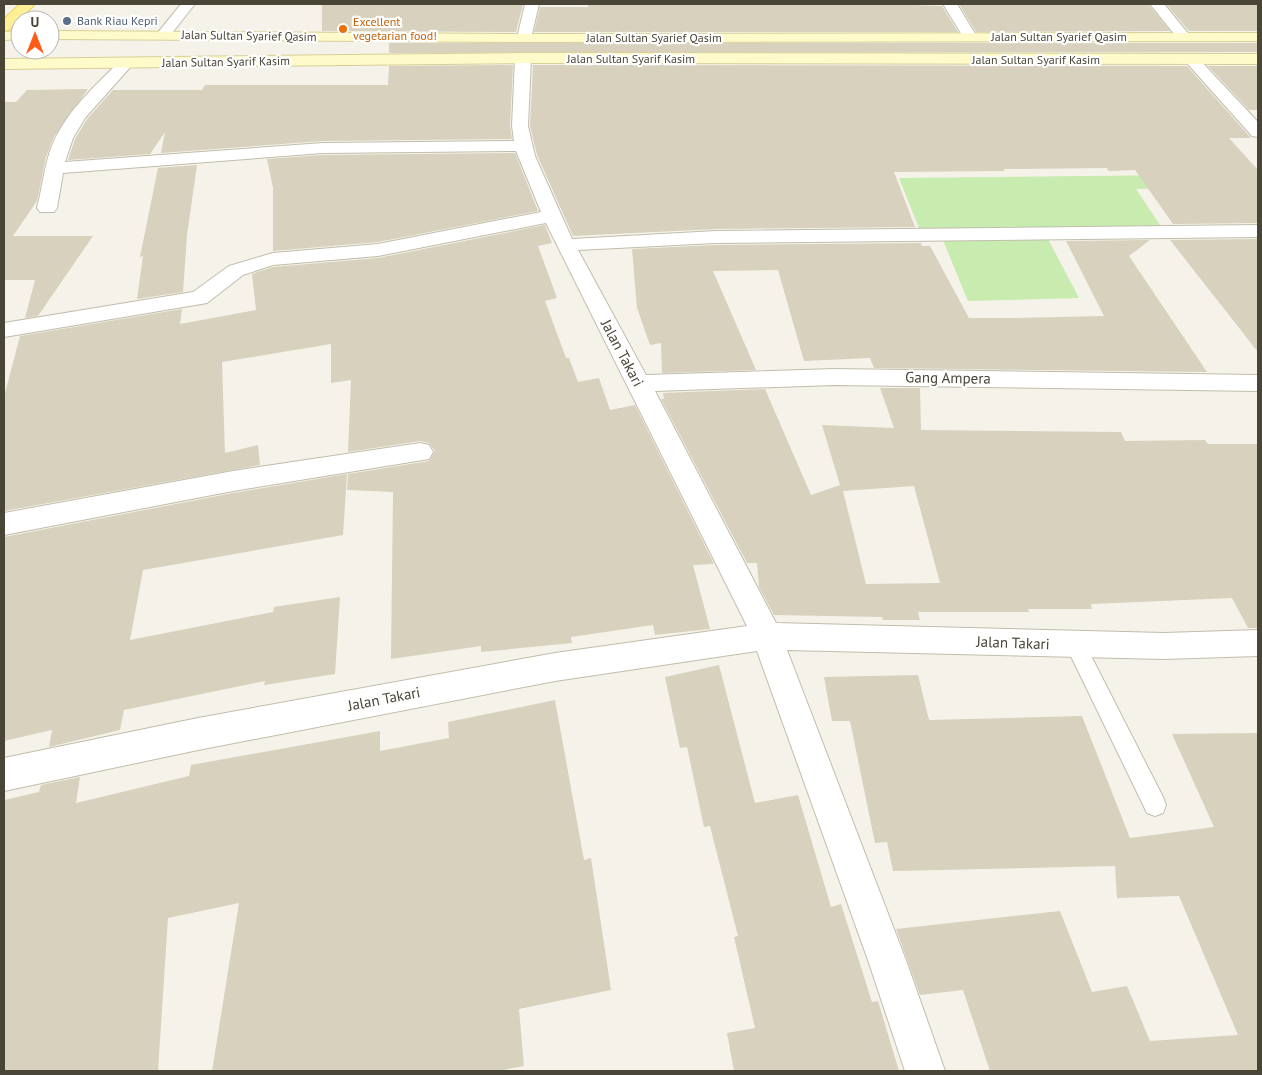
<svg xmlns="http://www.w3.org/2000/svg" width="1262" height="1075" font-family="'PT Sans',sans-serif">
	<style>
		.green { fill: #c8ebb0 }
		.building { fill: #d7d1be; fill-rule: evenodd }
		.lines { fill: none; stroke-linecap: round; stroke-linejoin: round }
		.lane-casing { stroke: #c1bdab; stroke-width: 2 }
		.street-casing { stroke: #c1bdab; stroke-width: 2 }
		.secondary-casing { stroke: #d7cf97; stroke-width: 2 }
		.primary-casing { stroke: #e9d463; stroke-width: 2 }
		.lane { fill: #fff; fill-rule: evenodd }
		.street { fill: #fff; fill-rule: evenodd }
		.secondary { fill: #fffac9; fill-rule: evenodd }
		.primary { fill: #fff098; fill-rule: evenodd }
		.service-dot { fill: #5c6f8a; stroke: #fff; stroke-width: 2 }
		.food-dot { fill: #e8710a; stroke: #fff; stroke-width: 2 }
		.labels { text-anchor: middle; stroke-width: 4.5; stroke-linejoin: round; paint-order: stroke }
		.far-service-label { font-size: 12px; fill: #4e5e75; stroke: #fff; text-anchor: start }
		.far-food-label { font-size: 12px; fill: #c56008; stroke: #fff; text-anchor: start }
		.far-street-label { font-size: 12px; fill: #494537; stroke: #fff }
		.street-label { font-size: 15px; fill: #494537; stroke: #fff }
	</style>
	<rect width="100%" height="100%" fill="#f5f3e9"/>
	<path class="green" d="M 1175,175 L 1182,188 L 1136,189 L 1162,228 L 919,228 L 899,178 Z
		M 1047,237 L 1079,298 L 968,301 L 942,238 Z"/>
	<path class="building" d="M 322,4 L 523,4 L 516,32 L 322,31 Z
		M 588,4 L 881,4 L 942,6 L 958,32 L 534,32 L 540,7 L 588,7 Z
		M 959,4 L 1148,4 L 1170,31 L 976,32 Z
		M 1166,4 L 1258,4 L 1258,31 L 1189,31 Z
		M 389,43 L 1258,43 L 1258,52 L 389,53 Z
		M 513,65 L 510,126 L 512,139 L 323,141 L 161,153 L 165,132 L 150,154 L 68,160 L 75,139 L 87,119 L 113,90 L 202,90 L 205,85 L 388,85 L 389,66 Z
		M 533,65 L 1187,66 L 1251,138 L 1229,138 L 1258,170 L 1258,223 L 1173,224 L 1135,170 L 1108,171 L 1107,168 L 1003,169 L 1005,171 L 894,172 L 915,227 L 716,229 L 573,236 L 537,155 L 530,126 Z
		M 1208,66 L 1258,66 L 1258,110 L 1249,110 Z
		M 88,89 L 54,137 L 46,157 L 37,201 L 13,236 L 93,236 L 38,316 L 25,318 L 35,280 L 4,280 L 4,102 L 16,102 L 27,90 Z
		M 515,153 L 538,211 L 378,242 L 273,251 L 273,188 L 267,159 L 323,155 Z
		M 197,165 L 187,235 L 183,292 L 137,299 L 143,256 L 140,257 L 158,168 Z
		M 545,225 L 552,243 L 538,246 L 557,298 L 545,301 L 566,358 L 569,358 L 578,382 L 599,378 L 610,410 L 635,405 L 714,564 L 693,565 L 710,629 L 655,635 L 653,625 L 571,637 L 572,643 L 481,652 L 481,646 L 391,659 L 393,492 L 347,490 L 348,474 L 429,461 L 435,451 L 429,443 L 420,441 L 348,452 L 351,380 L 331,383 L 331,344 L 222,362 L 225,453 L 258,445 L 260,465 L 4,511 L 4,397 L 20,336 L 182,309 L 180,324 L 256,310 L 252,274 L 273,267 L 378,258 Z
		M 1258,239 L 1258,352 L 1170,240 Z
		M 1150,240 L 1129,256 L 1207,372 L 874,368 L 870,358 L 804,361 L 778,270 L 713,271 L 756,370 L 662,373 L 661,343 L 650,345 L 637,308 L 632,249 L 716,245 L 921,243 L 922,246 L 930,246 L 969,318 L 1014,318 L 1104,316 L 1066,241 Z
		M 880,388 L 920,388 L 921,430 L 1121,432 L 1125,441 L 1205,440 L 1208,444 L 1258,444 L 1258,628 L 1248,628 L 1232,598 L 1091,604 L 1092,609 L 1028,609 L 1029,612 L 918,612 L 920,620 L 883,620 L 882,617 L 774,615 L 759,587 L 757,563 L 747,563 L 661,399 L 664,399 L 663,393 L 765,389 L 811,495 L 840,485 L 822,425 L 894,428 ZM 914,486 L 940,583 L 866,584 L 843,491 Z
		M 347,474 L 343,535 L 143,570 L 130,640 L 273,612 L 274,607 L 340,597 L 335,674 L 264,685 L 265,681 L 124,710 L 120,730 L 49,747 L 52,730 L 4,741 L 4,537 L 233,493 Z
		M 719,665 L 755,803 L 798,795 L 831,907 L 841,904 L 872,1002 L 878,1001 L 899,1071 L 734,1071 L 727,1033 L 755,1028 L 734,937 L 738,936 L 710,826 L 704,827 L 687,747 L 680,748 L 665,677 Z
		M 918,675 L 929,720 L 1082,716 L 1130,838 L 1214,827 L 1172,734 L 1258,733 L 1258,1071 L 990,1071 L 963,990 L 920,995 L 896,929 L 1060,911 L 1092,992 L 1127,986 L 1150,1041 L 1238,1035 L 1179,896 L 1117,898 L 1115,866 L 893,871 L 887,842 L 875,843 L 850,721 L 832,721 L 824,677 Z
		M 555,700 L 584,860 L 591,858 L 611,990 L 519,1009 L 524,1066 L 498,1071 L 212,1071 L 239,903 L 168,918 L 158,1071 L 4,1071 L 4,800 L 39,792 L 41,785 L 80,777 L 76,803 L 189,776 L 191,765 L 380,731 L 380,751 L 449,738 L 448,722 Z"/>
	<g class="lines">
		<g class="lane-casing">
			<path id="lane" d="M 1075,635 L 1082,638 L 1163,797 L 1166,805 L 1163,813 L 1155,816 L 1147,813 L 1065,644 L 1068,638 Z"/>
		</g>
		<g class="street-casing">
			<path id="street" d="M 181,4 L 195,4 L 168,38 L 158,38 L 156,35 Z
				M 525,4 L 539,4 L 531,38 L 524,42 L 517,38 Z
				M 943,4 L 957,4 L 977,37 L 975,40 L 965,40 Z
				M 1150,4 L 1164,4 L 1191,37 L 1189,40 L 1179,40 Z
				M 523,53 L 531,58 L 528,126 L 535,156 L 572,239 L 716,231 L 1258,225 L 1258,237 L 716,243 L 578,250 L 646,375 L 834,369 L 1258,375 L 1258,391 L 834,385 L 655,391 L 776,623 L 1164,633 L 1258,630 L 1258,656 L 1164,659 L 787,650 L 907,963 L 945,1071 L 905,1071 L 869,963 L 757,651 L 555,681 L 198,750 L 4,791 L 4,758 L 198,718 L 555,653 L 747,626 L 546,223 L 378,256 L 273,265 L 243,275 L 207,303 L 4,337 L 4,323 L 193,292 L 229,266 L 273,253 L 378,244 L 541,212 L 516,151 L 323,153 L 63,173 L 57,208 L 54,212 L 40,212 L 37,208 C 42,189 44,169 50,151 C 63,114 94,87 121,60 L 131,60 L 134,63 L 85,118 L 73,138 L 65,162 L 323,143 L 514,141 L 512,126 L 515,58 Z
				M 1191,54 L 1196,56 L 1258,122 L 1258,137 L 1252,136 L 1186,62 L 1183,59 Z
				M 420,443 L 429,445 L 433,452 L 429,459 L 233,491 L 4,535 L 4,513 L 233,471 Z"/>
		</g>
		<g class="secondary-casing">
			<path id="secondary" d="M 20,31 L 20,39 L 4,40 L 4,32 Z
				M 50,31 L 524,34 L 1258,33 L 1258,41 L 524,42 L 50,39 Z
				M 523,53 L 1258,54 L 1258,64 L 523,63 L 4,69 L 4,59 Z"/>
		</g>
		<g class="primary-casing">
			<path id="primary" d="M 20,4 L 35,4 L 9,30 L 4,31 L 4,19 Z"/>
		</g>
		<use href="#lane" class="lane"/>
		<use href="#street" class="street"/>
		<use href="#secondary" class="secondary"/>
		<use href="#primary" class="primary"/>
	</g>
	<circle class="service-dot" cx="67" cy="21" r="5"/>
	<circle class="food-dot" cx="343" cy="29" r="5"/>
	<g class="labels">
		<g class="far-service-label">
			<text x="77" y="25">Bank Riau Kepri</text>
		</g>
		<g class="far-food-label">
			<text x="353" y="26">Excellent<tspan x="353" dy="14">vegetarian food!</tspan></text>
		</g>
		<g class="far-street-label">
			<text transform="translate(249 36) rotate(1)" y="4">Jalan Sultan Syarief Qasim</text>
			<text x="1059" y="41">Jalan Sultan Syarief Qasim</text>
			<text x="654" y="42">Jalan Sultan Syarief Qasim</text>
			<text x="631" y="63">Jalan Sultan Syarif Kasim</text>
			<text x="1036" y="64">Jalan Sultan Syarif Kasim</text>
			<text transform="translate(226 62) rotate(-1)" y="4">Jalan Sultan Syarif Kasim</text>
		</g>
		<g class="street-label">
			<text transform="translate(622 353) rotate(62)" y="5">Jalan Takari</text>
			<text transform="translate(948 378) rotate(1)" y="5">Gang Ampera</text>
			<text transform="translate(1013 643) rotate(2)" y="5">Jalan Takari</text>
			<text transform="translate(384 699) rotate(-11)" y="5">Jalan Takari</text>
		</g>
	</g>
	<rect width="1262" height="1075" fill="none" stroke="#494537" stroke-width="10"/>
	<g transform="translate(35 35)"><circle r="24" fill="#ffffff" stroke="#b6b5af"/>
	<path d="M0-4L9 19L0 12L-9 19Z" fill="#ff5a16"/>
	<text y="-8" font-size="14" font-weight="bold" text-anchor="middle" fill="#494537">U</text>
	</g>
</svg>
